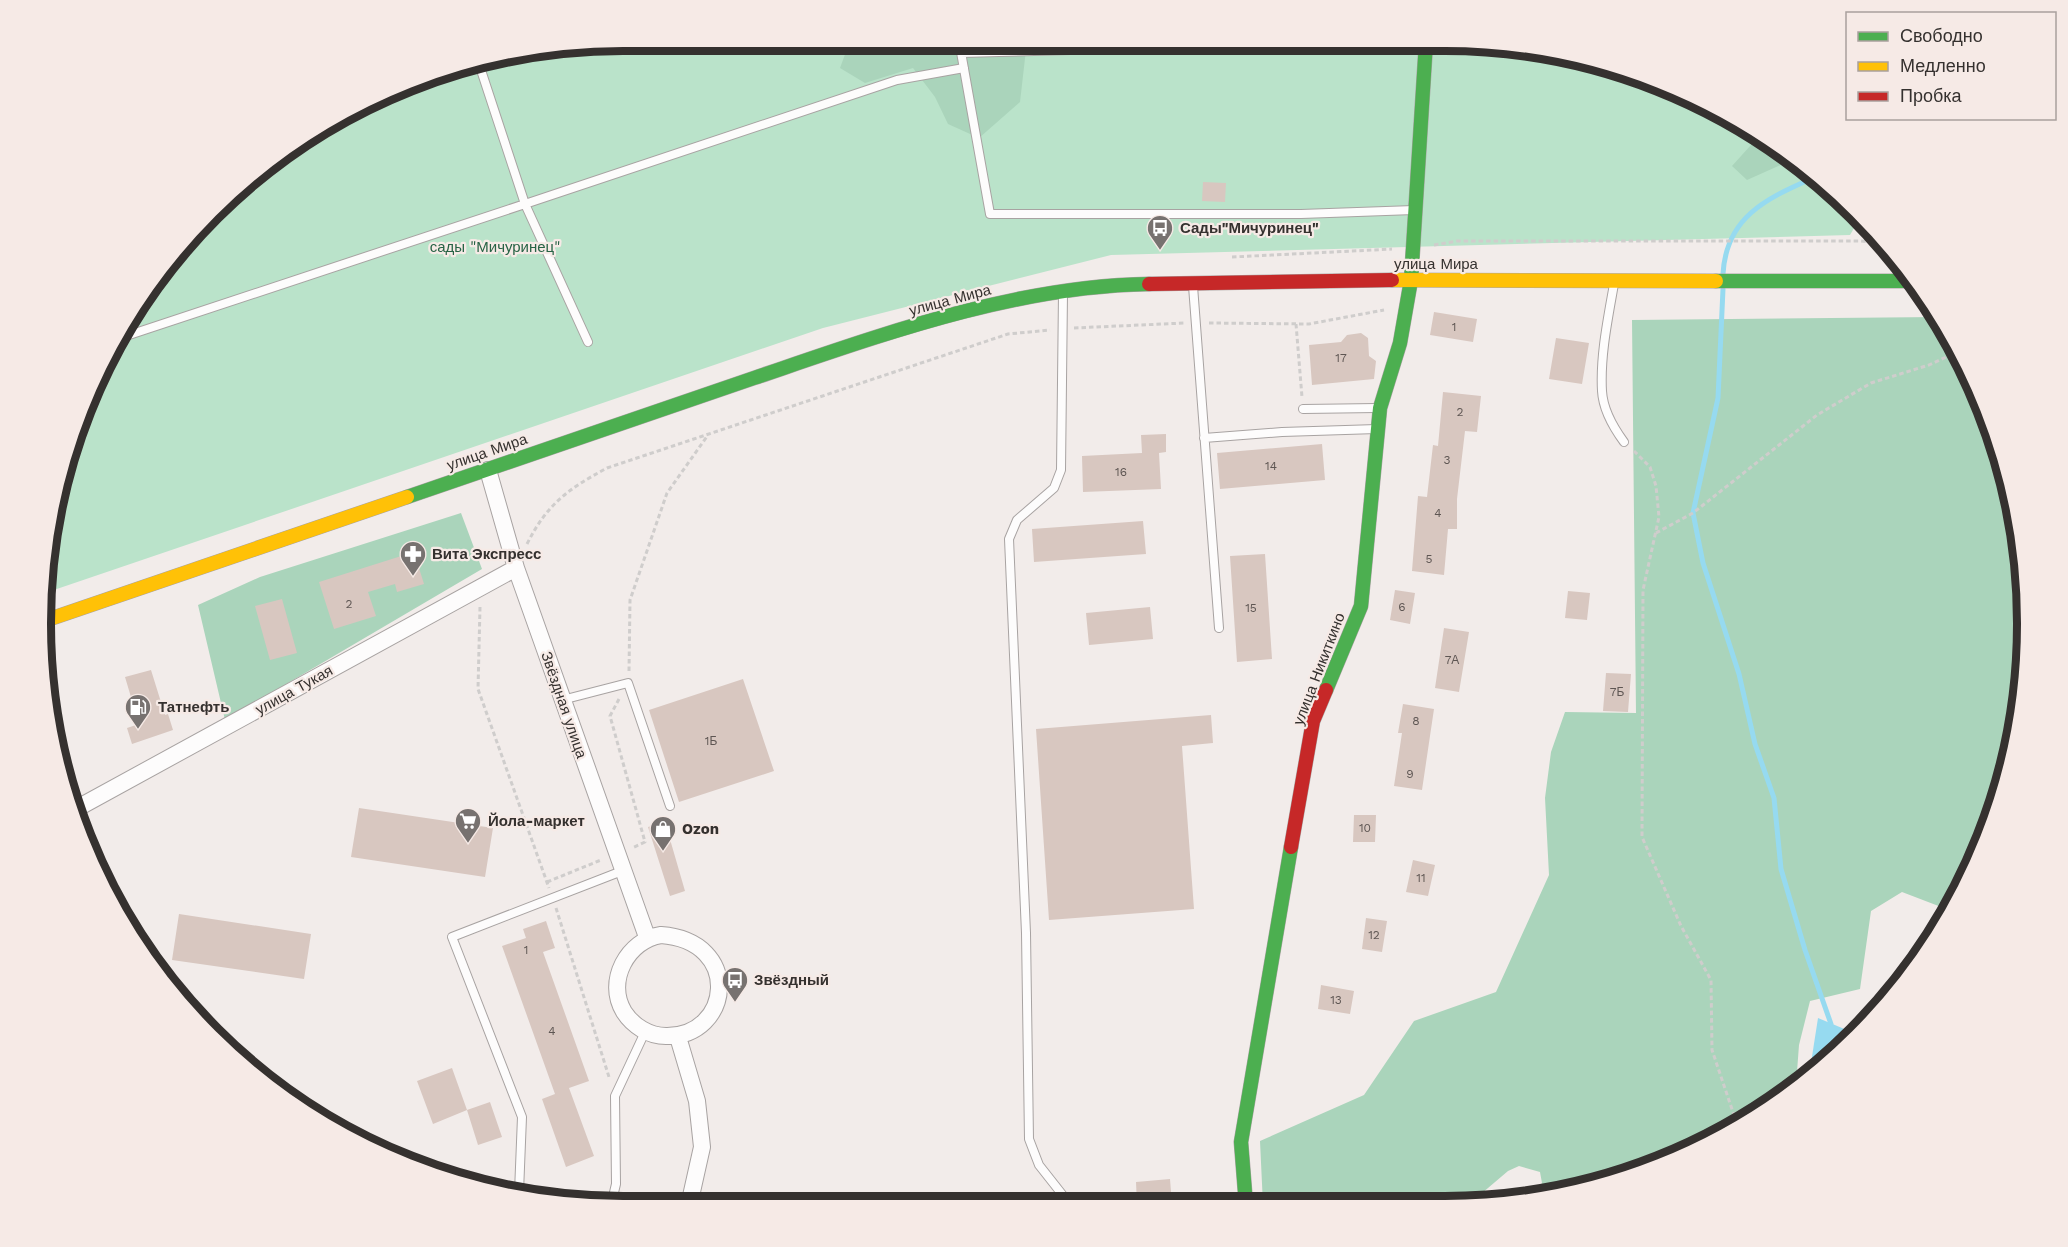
<svg xmlns="http://www.w3.org/2000/svg" width="2068" height="1247" font-family="'Work Sans',sans-serif">
	<style>
		.green { fill: #bae3ca }
		.forest { fill: #aad4bb }
		.water { fill: #96daf0 }
		.lines { fill: none; stroke-linecap: round; stroke-linejoin: round }
		.stream { stroke: #96daf0; stroke-width: 5 }
		.building { fill: #d8c7c0 }
		.lane-casing { stroke: #a8a3a2; stroke-width: 10 }
		.street-casing { stroke: #a8a3a2; stroke-width: 18 }
		.fast-casing { stroke: #a8a3a2; stroke-width: 15 }
		.slow-casing { stroke: #a8a3a2; stroke-width: 15 }
		.jam-casing { stroke: #a8a3a2; stroke-width: 15 }
		.path { stroke: #cfcdcc; stroke-width: 3; stroke-dasharray: 4.5 3; stroke-linecap: butt }
		.lane { stroke: #fdfcfc; stroke-width: 8 }
		.street { stroke: #fdfcfc; stroke-width: 16 }
		.fast { stroke: #4caf50; stroke-width: 14 }
		.slow { stroke: #ffc107; stroke-width: 14 }
		.jam { stroke: #c62828; stroke-width: 14 }
		.labels { text-anchor: middle; stroke-width: 4.5; stroke-linejoin: round; paint-order: stroke }
		.number-label { font-size: 12px; fill: #5e5653 }
		.poi-label { font-size: 15px; font-weight: bold; fill: #35312f; stroke: #f6eae6; text-anchor: start }
		.park-label { font-size: 15px; fill: #276345; stroke: #f6eae6 }
		.street-label { font-size: 15px; fill: #35312f; stroke: #f6eae6 }
		.rim { fill: none; stroke: #35312f; stroke-width: 8 }
	</style>
	<rect width="100%" height="100%" fill="#f2ecea"/>
	<path class="green" d="M 624,41 L 1483,42 L 1632,72 L 1769,139 L 1861,216 L 1850,235 L 1111,255 L 823,328 L 45,593 L 71,436 L 139,299 L 269,161 L 436,71 Z"/>
	<path class="forest" d="M 850,41 L 1027,41 L 1020,102 L 979,138 L 948,124 L 935,97 L 913,68 L 865,83 L 840,68 Z
		M 1760,135 L 1794,159 L 1747,180 L 1732,166 Z
		M 1938,317 L 1983,401 L 2016,510 L 2027,624 L 2016,738 L 1983,847 L 1949,910 L 1902,892 L 1871,911 L 1860,989 L 1810,1001 L 1799,1045 L 1796,1085 L 1736,1129 L 1596,1187 L 1528,1198 L 1535,1194 L 1542,1183 L 1540,1172 L 1519,1166 L 1508,1171 L 1468,1205 L 1263,1205 L 1260,1141 L 1364,1095 L 1414,1021 L 1496,992 L 1549,875 L 1545,798 L 1551,752 L 1565,712 L 1636,713 L 1632,320 Z
		M 461,513 L 482,569 L 225,720 L 198,605 L 260,577 Z"/>
	<path class="water" d="M 1818,1018 L 1854,1033 L 1829,1062 L 1809,1076 Z"/>
	<g class="lines">
		<path class="stream" d="M 1723,274 C 1726,218 1765,199 1811,179
			M 1723,289 L 1718,398 L 1693,513 L 1703,563 L 1739,674 L 1755,744 L 1774,798 L 1781,869 L 1805,950 L 1831,1024"/>
	</g>
	<path class="building" d="M 1203,182 L 1226,183 L 1225,202 L 1202,201 Z
		M 1434,312 L 1477,319 L 1473,342 L 1430,335 Z
		M 1361,333 L 1368,338 L 1369,356 L 1376,361 L 1374,379 L 1312,385 L 1309,345 L 1341,342 L 1347,335 Z
		M 1556,338 L 1589,343 L 1582,384 L 1549,379 Z
		M 1443,392 L 1481,396 L 1477,432 L 1465,431 L 1457,499 L 1457,529 L 1448,529 L 1444,575 L 1412,571 L 1418,496 L 1427,497 L 1433,445 L 1438,446 Z
		M 1166,434 L 1166,452 L 1159,453 L 1161,489 L 1083,492 L 1082,456 L 1142,453 L 1141,435 Z
		M 1322,444 L 1325,480 L 1220,489 L 1217,453 Z
		M 1143,521 L 1146,554 L 1034,562 L 1032,529 Z
		M 414,552 L 424,584 L 397,592 L 395,584 L 368,592 L 376,616 L 334,629 L 319,582 Z
		M 1265,554 L 1272,659 L 1237,662 L 1230,556 Z
		M 1395,590 L 1415,593 L 1410,624 L 1390,620 Z
		M 1568,591 L 1590,593 L 1587,620 L 1565,618 Z
		M 282,599 L 297,653 L 270,660 L 255,606 Z
		M 1150,607 L 1153,639 L 1089,645 L 1086,613 Z
		M 1444,628 L 1469,632 L 1459,692 L 1435,688 Z
		M 151,670 L 165,715 L 168,714 L 173,730 L 132,744 L 127,728 L 139,724 L 125,677 Z
		M 1606,673 L 1631,674 L 1628,712 L 1603,711 Z
		M 743,679 L 774,771 L 679,802 L 649,710 Z
		M 1403,704 L 1434,709 L 1422,790 L 1394,786 L 1402,733 L 1398,733 Z
		M 1211,715 L 1213,743 L 1182,746 L 1194,909 L 1049,920 L 1036,729 Z
		M 359,808 L 493,828 L 485,877 L 351,857 Z
		M 1354,815 L 1376,815 L 1375,842 L 1353,842 Z
		M 665,822 L 685,891 L 670,896 L 648,827 Z
		M 1413,860 L 1435,865 L 1428,896 L 1406,892 Z
		M 179,914 L 311,934 L 304,979 L 172,960 Z
		M 1366,918 L 1387,921 L 1382,952 L 1362,949 Z
		M 546,921 L 555,948 L 543,952 L 589,1081 L 569,1088 L 594,1156 L 566,1167 L 542,1099 L 555,1094 L 502,946 L 526,938 L 523,929 Z
		M 1321,985 L 1354,991 L 1350,1014 L 1318,1009 Z
		M 452,1068 L 467,1110 L 433,1124 L 417,1081 Z
		M 490,1102 L 502,1137 L 478,1145 L 467,1110 Z
		M 1170,1179 L 1172,1205 L 1137,1205 L 1136,1182 Z"/>
	<g class="lines">
		<g class="lane-casing">
			<path id="lane" d="M 959,41 L 990,214 L 1301,214 L 1414,210
				M 961,53 L 1368,42
				M 479,64 L 525,204 L 897,80 L 964,68
				M 1614,284 C 1608,318 1600,356 1602,391 C 1603,410 1613,427 1624,442
				M 1193,286 L 1219,628
				M 1063,293 L 1061,470 L 1054,488 L 1017,520 L 1009,539 L 1026,933 L 1029,1139 L 1039,1165 L 1065,1198
				M 120,338 L 525,204 L 588,342
				M 1303,409 L 1377,408
				M 1204,438 L 1282,432 L 1377,429
				M 562,700 L 628,683 L 670,806
				M 519,1192 L 522,1117 L 452,937 L 622,871
				M 611,1205 L 616,1184 L 615,1096 L 645,1032"/>
		</g>
		<g class="street-casing">
			<path id="street" d="M 488,470 L 516,568 L 647,937
				M 72,811 L 516,568
				M 661,935 C 743,941 732,1037 666,1036 C 649,1036 633,1026 624,1012 C 605,981 628,940 661,935 Z
				M 678,1037 L 697,1101 L 702,1147 L 689,1205"/>
		</g>
		<g class="fast-casing">
			<path id="fast" d="M 1716,281 L 1914,281
				M 407,497 C 523,457 639,418 754,378 C 881,335 1014,286 1149,284
				M 1326,690 L 1361,606 L 1380,408 L 1400,343 L 1411,280 L 1426,42
				M 1246,1205 L 1241,1142 L 1291,847"/>
		</g>
		<g class="slow-casing">
			<path id="slow" d="M 1392,280 L 1716,281
				M 41,622 L 407,497"/>
		</g>
		<g class="jam-casing">
			<path id="jam" d="M 1149,284 L 1392,280
				M 1291,847 L 1313,721 L 1326,690"/>
		</g>
		<path class="path" d="M 1434,245 L 1457,241 L 1861,241 L 1883,243
			M 1232,257 L 1392,249
			M 1209,323 L 1309,324 L 1384,310
			M 1296,324 L 1302,397
			M 1074,328 L 1185,323
			M 1634,451 L 1650,467 L 1656,486 L 1659,517 L 1643,590 L 1642,837 L 1681,926 L 1711,980 L 1712,1050 L 1738,1127
			M 1656,533 L 1693,513 L 1817,415 L 1871,383 L 1929,365 L 1957,352
			M 527,544 C 547,504 568,489 607,468 L 1008,334 L 1050,330
			M 480,607 L 478,689 L 549,888
			M 629,671 L 630,600 L 667,493 L 708,435
			M 619,699 L 610,716 L 645,842 L 632,848
			M 547,882 L 601,860
			M 556,908 L 609,1077"/>
		<use href="#lane" class="lane"/>
		<use href="#street" class="street"/>
		<use href="#fast" class="fast"/>
		<use href="#slow" class="slow"/>
		<use href="#jam" class="jam"/>
	</g>
	<defs>
		<g id="bus-pin" transform="scale(1.35)"><path d="M0 17L-7.5 6A9.5 9.5 0 1 1 7.5 6Z" fill="#777270" stroke="#f6eae6"/><path d="M-5-6H5V4H4V6H2V4H-2V6H-4V4H-5ZM-3.5-4V0h7V-4ZM-3.5 1.2v1.5H-2V1.2ZM2 1.2v1.5H3.5V1.2Z" fill="#fff"/></g>
		<g id="pharmacy-pin" transform="scale(1.35)"><path d="M0 17L-7.5 6A9.5 9.5 0 1 1 7.5 6Z" fill="#777270" stroke="#f6eae6"/><path d="M-2-6h4v4h4v4h-4v4h-4v-4h-4v-4h4Z" fill="#fff"/></g>
		<g id="fuel-pin" transform="scale(1.35)"><path d="M0 17L-7.5 6A9.5 9.5 0 1 1 7.5 6Z" fill="#777270" stroke="#f6eae6"/><path d="M-5.5-6h7V0h2V4h1.3V-2.5L3-4.5l.8-.8L6-3V5H2.5V1h-1V6h-7ZM-4.2-4.7v3.2H.2V-4.7Z" fill="#fff"/></g>
		<g id="supermarket-pin" transform="scale(1.35)"><path d="M0 17L-7.5 6A9.5 9.5 0 1 1 7.5 6Z" fill="#777270" stroke="#f6eae6"/><path d="M-6-5.5h2.5l.6 2H6L4.5 2H-2.5L-4.4-4H-6ZM-1.5 3.2a1.3 1.3 0 1 0 .1 0ZM3 3.2a1.3 1.3 0 1 0 .1 0Z" fill="#fff"/></g>
		<g id="shop-pin" transform="scale(1.35)"><path d="M0 17L-7.5 6A9.5 9.5 0 1 1 7.5 6Z" fill="#777270" stroke="#f6eae6"/><path d="M-5-2.5h2.3a2.7 3.5 0 0 1 5.4 0H5L5.5 6h-11ZM-1.5-2.5h3a1.5 2.3 0 0 0-3 0Z" fill="#fff"/></g>
	</defs>
	<g fill-rule="evenodd">
		<use href="#bus-pin" x="1160" y="228"/>
		<use href="#pharmacy-pin" x="413" y="554"/>
		<use href="#fuel-pin" x="138" y="707"/>
		<use href="#supermarket-pin" x="468" y="821"/>
		<use href="#shop-pin" x="663" y="829"/>
		<use href="#bus-pin" x="735" y="980"/>
	</g>
	<g class="labels">
		<g class="number-label">
			<text x="1454" y="331">1</text>
			<text x="1341" y="362">17</text>
			<text x="1460" y="416">2</text>
			<text x="1447" y="464">3</text>
			<text x="1271" y="470">14</text>
			<text x="1121" y="476">16</text>
			<text x="1438" y="517">4</text>
			<text x="1429" y="563">5</text>
			<text x="349" y="608">2</text>
			<text x="1402" y="611">6</text>
			<text x="1251" y="612">15</text>
			<text x="1452" y="664">7А</text>
			<text x="1617" y="696">7Б</text>
			<text x="1416" y="725">8</text>
			<text x="711" y="745">1Б</text>
			<text x="1410" y="778">9</text>
			<text x="1365" y="832">10</text>
			<text x="1421" y="882">11</text>
			<text x="1374" y="939">12</text>
			<text x="526" y="954">1</text>
			<text x="1336" y="1004">13</text>
			<text x="552" y="1035">4</text>
		</g>
		<g class="poi-label">
			<text x="1180" y="233">Сады"Мичуринец"</text>
			<text x="432" y="559">Вита Экспресс</text>
			<text x="158" y="712">Татнефть</text>
			<text x="488" y="826">Йола-маркет</text>
			<text x="682" y="834">Ozon</text>
			<text x="754" y="985">Звёздный</text>
		</g>
		<g class="park-label">
			<text x="495" y="252">сады "Мичуринец"</text>
		</g>
		<g class="street-label">
			<text x="1436" y="269">улица Мира</text>
			<text transform="translate(950 300) rotate(-15)" y="5">улица Мира</text>
			<text transform="translate(487 452) rotate(-19)" y="5">улица Мира</text>
			<text transform="translate(1319 669) rotate(-69)" y="5">улица Никиткино</text>
			<text transform="translate(294 690) rotate(-29)" y="5">улица Тукая</text>
			<text transform="translate(564 705) rotate(71)" y="5">Звёздная улица</text>
		</g>
	</g>
	<path d="M0 0H2068V1247H0ZM623 51H1445A572 572 0 0 1 2017 623V624A572 572 0 0 1 1445 1196H623A572 572 0 0 1 51 624V623A572 572 0 0 1 623 51Z" fill="#f6eae6" fill-rule="evenodd"/>
	<path class="rim" d="M623 51H1445A572 572 0 0 1 2017 623V624A572 572 0 0 1 1445 1196H623A572 572 0 0 1 51 624V623A572 572 0 0 1 623 51Z"/>
	<rect x="1846" y="12" width="210" height="108" fill="#f6eae6" stroke="#a9a09d" stroke-width="1.5"/>
	<rect x="1858" y="32" width="30" height="9" fill="#4caf50" stroke="#a9a09d" stroke-width="1.5"/>
	<text x="1900" y="42" font-size="18" fill="#35312f">Свободно</text>
	<rect x="1858" y="62" width="30" height="9" fill="#ffc107" stroke="#a9a09d" stroke-width="1.5"/>
	<text x="1900" y="72" font-size="18" fill="#35312f">Медленно</text>
	<rect x="1858" y="92" width="30" height="9" fill="#c62828" stroke="#a9a09d" stroke-width="1.5"/>
	<text x="1900" y="102" font-size="18" fill="#35312f">Пробка</text>
</svg>
